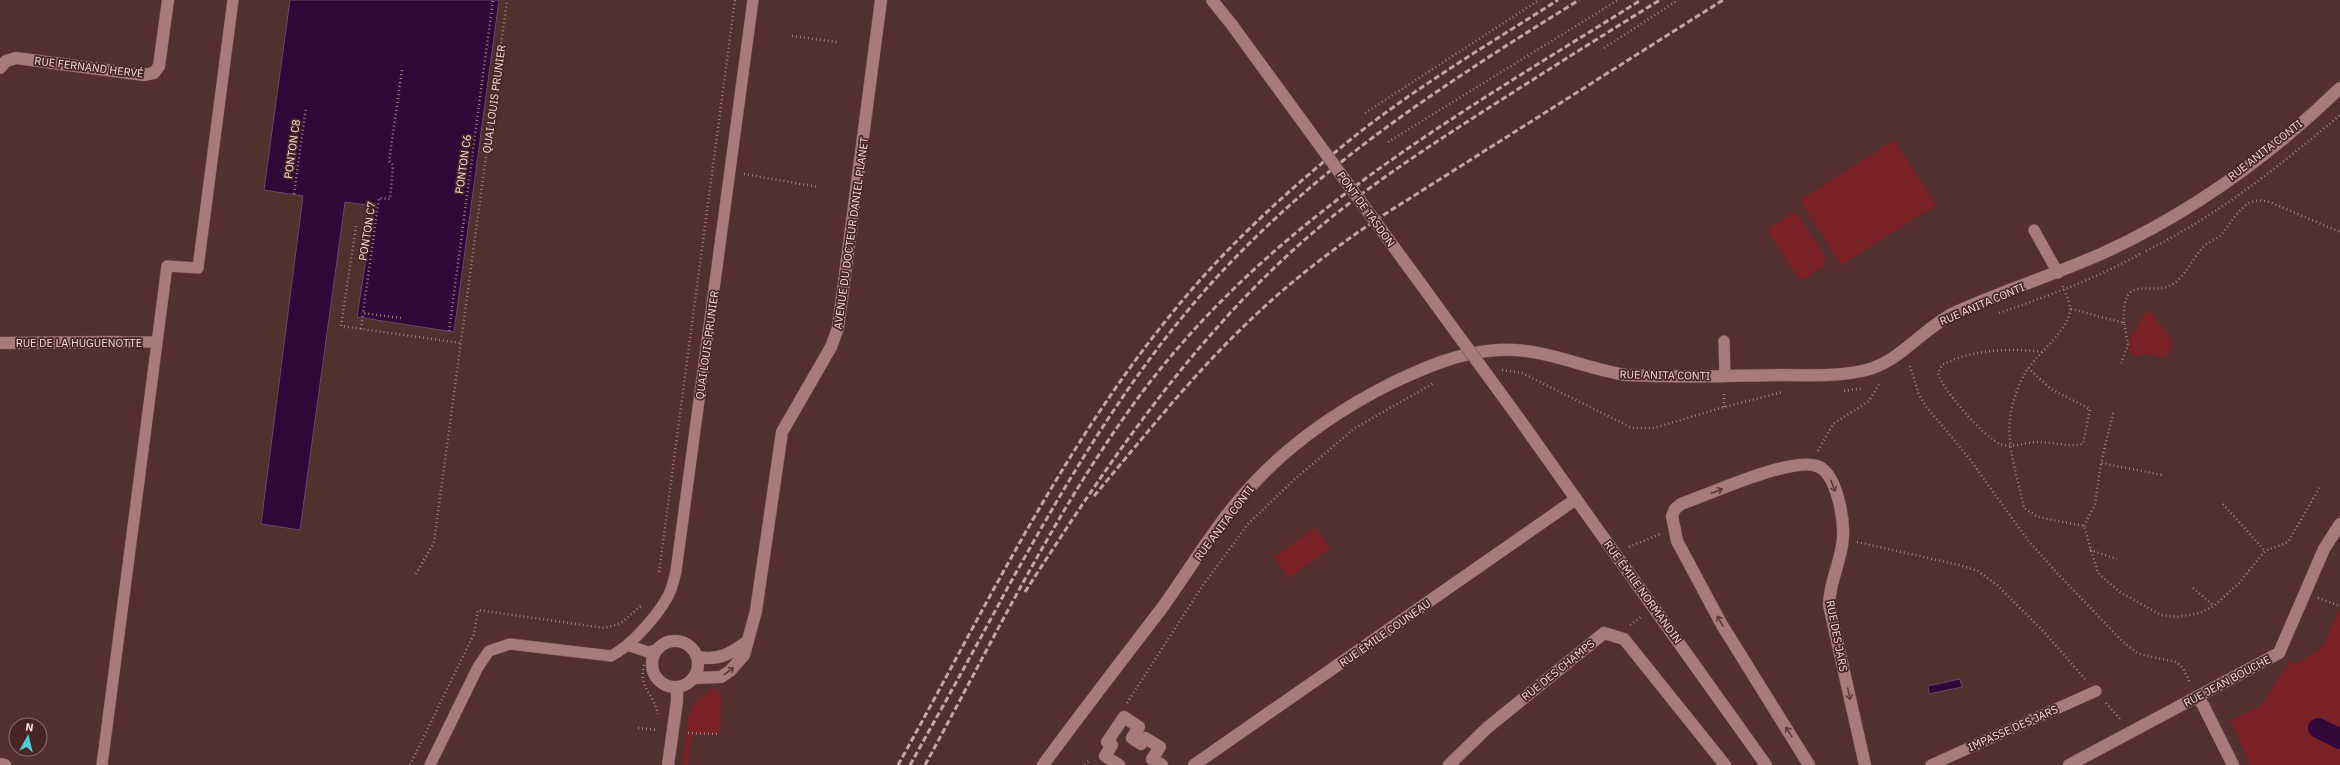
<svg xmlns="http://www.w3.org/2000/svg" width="2340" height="765" font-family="'IBM Plex Sans',sans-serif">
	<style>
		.green { fill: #792126 }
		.water { fill: #320638; stroke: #6c4669 }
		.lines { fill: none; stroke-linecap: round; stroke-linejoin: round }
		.canal { stroke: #320638; stroke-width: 20 }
		.lane-casing { stroke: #6c4e4d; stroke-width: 12 }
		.street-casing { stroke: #6c4e4d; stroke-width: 13 }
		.secondary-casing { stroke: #6c4e4d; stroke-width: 13 }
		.path { stroke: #a08180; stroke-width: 2.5; stroke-dasharray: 1 3; stroke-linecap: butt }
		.lane { stroke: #a67b79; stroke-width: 11 }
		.street { stroke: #a67b79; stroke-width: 12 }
		.secondary { stroke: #a67b79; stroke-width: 12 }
		.rail { stroke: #c2a6a5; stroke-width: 3; stroke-dasharray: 6 3; stroke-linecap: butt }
		.street-bridge-casing { stroke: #6c4e4d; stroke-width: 13; stroke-linecap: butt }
		.street-bridge { stroke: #a67b79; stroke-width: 12 }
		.oneway { stroke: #603a39 }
		.labels { text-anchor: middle; stroke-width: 3.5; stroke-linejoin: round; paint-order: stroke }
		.street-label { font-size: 11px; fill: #f5dddc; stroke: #482524 }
	</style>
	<rect width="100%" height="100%" fill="#532f2e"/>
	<path class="green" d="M 1894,140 L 1936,205 L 1841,265 L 1800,200 Z
		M 1792,213 L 1798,215 L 1826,258 L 1824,266 L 1804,279 L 1798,278 L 1769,233 L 1770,227 Z
		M 2149,312 L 2154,314 C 2159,332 2182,336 2165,358 L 2148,354 L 2137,356 L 2129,352 L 2131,333 L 2136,330 L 2145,313 Z
		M 1315,528 L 1330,549 L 1288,578 L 1274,557 Z
		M 2340,608 L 2340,765 L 2249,765 L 2231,720 L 2262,705 L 2289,662 L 2296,664 L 2323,647 Z
		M 714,687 L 721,696 L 720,734 L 692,734 L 688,765 L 683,765 L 688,718 L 695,703 Z"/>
	<path class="water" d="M 290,0 L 499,0 L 454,332 L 357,317 L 374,206 L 345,202 L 300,530 L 261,524 L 303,196 L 264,190 Z
		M 1960,679 L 1962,687 L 1929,694 L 1928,686 Z"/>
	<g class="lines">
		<path class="canal" d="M 2318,728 L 2340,739"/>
		<g class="lane-casing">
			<path id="lane" d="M 2034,230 L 2058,273
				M 1724,341 L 1725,376
				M 119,342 L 157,342
				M 627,645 L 648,652 L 656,650
				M 102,765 L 167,266 L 198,268 L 233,0
				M 430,765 L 478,667 L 489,651 L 510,644 L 611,656 C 631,646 656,617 667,598 C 672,590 674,580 676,571 L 753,0
				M 1931,765 L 2096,691"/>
		</g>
		<g class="street-casing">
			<path id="street" d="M 1212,0 L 1232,25
				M 0,68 L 6,61 L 16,58 L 144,75 L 154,73 L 159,66 L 168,0
				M 0,343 L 119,342
				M 1520,420 L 1576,499
				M 2197,697 L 2203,705 L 2233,765
				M 0,764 L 5,765
				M 1043,765 C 1082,712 1122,660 1162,608 C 1186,575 1207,539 1233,507 C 1276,453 1330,414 1392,383 C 1426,367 1460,352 1498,350 C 1542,347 1583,368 1626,375 C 1678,378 1730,376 1782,375 C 1810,375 1838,377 1866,370 C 1900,362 1924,327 1956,312 C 2003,291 2053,275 2101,254 C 2189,214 2271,155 2340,88
				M 1119,765 L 1105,756 L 1112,745 L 1107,742 L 1124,717 L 1139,727 L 1132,738 L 1141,744 L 1145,738 L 1160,747 L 1152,759 L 1162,765
				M 1449,765 L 1487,728 L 1604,633 L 1624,639 L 1725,765
				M 1809,765 L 1722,625 L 1677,541 L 1672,516 L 1675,509 L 1681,504 C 1710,494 1789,457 1817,466 C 1837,473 1844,519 1843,537 C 1842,560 1829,582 1829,605 L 1865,765
				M 2069,765 L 2279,653 L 2324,549 L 2340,524"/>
		</g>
		<g class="secondary-casing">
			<path id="secondary" d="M652 664a23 23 0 1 1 46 0a23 23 0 1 1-46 0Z
				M 698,657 C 720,661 731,653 748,641
				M 694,678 L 721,677 L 730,671 L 744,655 L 756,611 L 782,432 L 831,347 L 838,328 L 881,0
				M 668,765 L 677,701 L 677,687
				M 1194,765 L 1576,499 L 1766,765"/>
		</g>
		<path class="path" d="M 792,36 L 837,42
			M 1604,48 L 1678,0
			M 1365,113 L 1539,0
			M 1388,142 L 1618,0
			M 744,174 L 818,187
			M 294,194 L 306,107
			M 356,226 L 341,326 L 461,343
			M 2146,251 C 2220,214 2278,167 2340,115
			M 2063,286 C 2065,293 2070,301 2070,309 C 2071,329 2032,358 2024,375 C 2018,386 2013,401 2011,412 C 2005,443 2018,478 2024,508 L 2038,517 L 2084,526 L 2098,573 L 2120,592 L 2161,615 L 2177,617 L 2200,613 L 2214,606 L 2239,583 L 2265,551 L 2288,542 L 2320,487
			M 2071,309 L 2124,323 L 2128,345 L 2121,363
			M 1999,313 C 2048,296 2095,279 2140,254
			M 401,318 L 363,313 L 379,198 L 390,199 L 393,165 L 389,161 L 402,70
			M 2124,323 C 2121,265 2155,304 2179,279 C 2188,270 2194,257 2203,247 C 2208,242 2216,240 2221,235 C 2230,225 2240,204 2255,201 C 2258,200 2263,201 2267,201 L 2340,232
			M 361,329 L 363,313
			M 449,331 L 493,0
			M 1910,366 L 1919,395 L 1925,405 L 1969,458 L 2027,539 L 2057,573 L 2125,644 L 2139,654 L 2176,662 L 2183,668 L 2190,683
			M 2028,368 L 2051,389 L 2090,409 L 2083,444 C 2067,447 2052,442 2037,442 C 2025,442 2012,449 2000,444 C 1983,436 1943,391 1938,373 L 1942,365 C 1972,349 2012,348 2044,352
			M 1502,370 L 1522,373 L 1632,428 L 1654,428 L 1724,407 L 1783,392
			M 1844,391 L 1864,388
			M 1724,407 L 1724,391
			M 2113,413 L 2101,463 L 2162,475
			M 1818,451 L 1833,424 L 1869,401 L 1879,384
			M 2223,504 L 2265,551
			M 2084,526 L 2095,504 L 2101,463
			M 1857,542 L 1959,565 L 1978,571 L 1997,585 L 2045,633 L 2085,679
			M 1629,547 L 1660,534
			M 2090,550 L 2117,559
			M 659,572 L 735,0
			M 416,574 L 434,542 L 507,0
			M 2193,588 L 2214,606
			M 2318,598 L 2340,606
			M 1630,625 L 1642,616
			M 644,665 C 638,688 654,694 658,714
			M 1127,703 L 1203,585 L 1248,524 L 1296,478 L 1355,428 L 1434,383
			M 2106,703 L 2121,720
			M 638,728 L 657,730
			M 688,733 L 720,734
			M 410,765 L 474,634 L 478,610 L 604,628 L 621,623 L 642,605
			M 1085,765 L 1090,759"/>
		<use href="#lane" class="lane"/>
		<use href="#street" class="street"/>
		<use href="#secondary" class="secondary"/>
		<path class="rail" d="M 1094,496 C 1143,438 1190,378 1245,325 C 1288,283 1335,247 1385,214 L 1723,0
			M 1025,592 C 1106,466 1188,344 1301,243 C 1355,195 1416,155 1476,116 C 1537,77 1598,38 1660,0
			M 898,765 C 998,586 1085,397 1229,249 C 1270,207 1315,168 1360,132 C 1423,83 1492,42 1558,0
			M 910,765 C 943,706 976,647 1008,587 C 1072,472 1139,358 1231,262 C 1332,156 1455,77 1579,0
			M 925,765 C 992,643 1053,515 1135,402 C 1267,221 1456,116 1641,0"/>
		<g class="street-bridge-casing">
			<path id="street-bridge" d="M 1232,25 L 1520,420"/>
		</g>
		<use href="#street-bridge" class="street-bridge"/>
	</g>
	<defs><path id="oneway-shaft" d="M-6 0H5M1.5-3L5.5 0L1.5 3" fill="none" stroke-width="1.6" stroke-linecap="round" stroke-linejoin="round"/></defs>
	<g class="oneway">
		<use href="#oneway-shaft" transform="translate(1833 486) rotate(70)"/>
		<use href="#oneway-shaft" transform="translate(1717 491) rotate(-21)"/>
		<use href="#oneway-shaft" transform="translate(1720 621) rotate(-119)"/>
		<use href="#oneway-shaft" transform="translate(729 671) rotate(-37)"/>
		<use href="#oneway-shaft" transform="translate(1849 694) rotate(77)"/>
		<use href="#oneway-shaft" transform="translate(1789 732) rotate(-121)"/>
	</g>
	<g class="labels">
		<g class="street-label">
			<text transform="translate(89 67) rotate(7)" y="4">RUE FERNAND HERVÉ</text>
			<text transform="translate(494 99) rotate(-82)" y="4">QUAI LOUIS PRUNIER</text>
			<text transform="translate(292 149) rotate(-82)" y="4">PONTON C8</text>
			<text transform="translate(2265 150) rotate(-38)" y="4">RUE ANITA CONTI</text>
			<text transform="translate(463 164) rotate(-82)" y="4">PONTON C6</text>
			<text transform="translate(1366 209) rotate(54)" y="4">PONT DE TASDON</text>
			<text transform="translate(367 231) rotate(-81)" y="4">PONTON C7</text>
			<text transform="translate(851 233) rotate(-82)" y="4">AVENUE DU DOCTEUR DANIEL PLANET</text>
			<text transform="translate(1982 304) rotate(-23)" y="4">RUE ANITA CONTI</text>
			<text x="79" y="347">RUE DE LA HUGUENOTTE</text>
			<text transform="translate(707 345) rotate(-82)" y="4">QUAI LOUIS PRUNIER</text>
			<text transform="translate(1665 375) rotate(1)" y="4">RUE ANITA CONTI</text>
			<text transform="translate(1224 523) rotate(-53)" y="4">RUE ANITA CONTI</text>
			<text transform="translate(1643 592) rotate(54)" y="4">RUE ÉMILE NORMANDIN</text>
			<text transform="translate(1385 633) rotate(-35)" y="4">RUE ÉMILE COUNEAU</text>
			<text transform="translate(1837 636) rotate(79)" y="4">RUE DES JARS</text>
			<text transform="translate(1558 670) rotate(-39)" y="4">RUE DES CHAMPS</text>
			<text transform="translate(2227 681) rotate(-28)" y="4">RUE JEAN BOUCHE</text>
			<text transform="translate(2013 728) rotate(-24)" y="4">IMPASSE DES JARS</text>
		</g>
	</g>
	<g transform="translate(28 737) rotate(8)"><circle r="19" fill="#482524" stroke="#8d6f6e"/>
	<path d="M0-3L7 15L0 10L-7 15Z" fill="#51ccd5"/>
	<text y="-6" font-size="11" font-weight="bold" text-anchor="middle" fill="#f5dddc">N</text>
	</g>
</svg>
